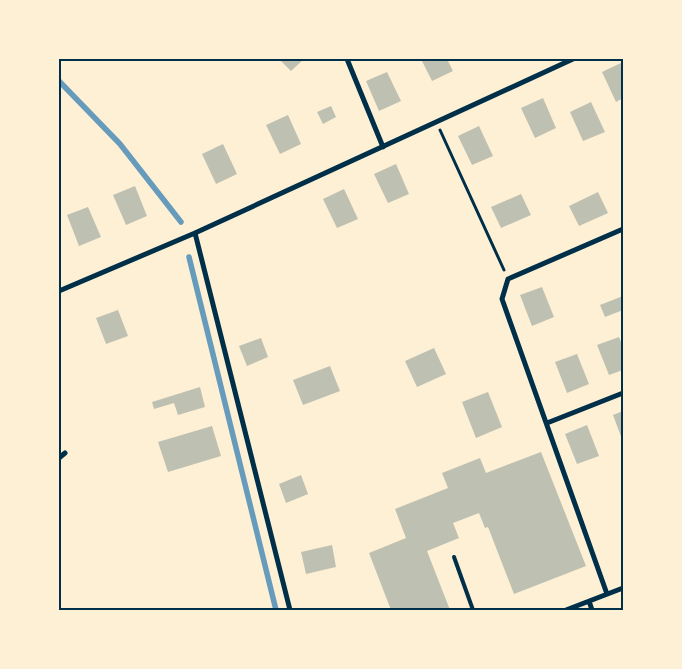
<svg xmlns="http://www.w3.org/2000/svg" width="682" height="669" font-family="Arial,sans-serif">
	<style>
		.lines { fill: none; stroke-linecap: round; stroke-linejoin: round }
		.stream { stroke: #669bbc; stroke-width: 5.5 }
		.building { fill: #bec0b2 }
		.path { stroke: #003049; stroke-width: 3 }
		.service { stroke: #003049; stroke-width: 4 }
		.minor { stroke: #003049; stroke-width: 5 }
		.neatline { fill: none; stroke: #003049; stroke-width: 2 }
	</style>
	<rect width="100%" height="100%" fill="#fdf0d5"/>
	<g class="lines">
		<path class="stream" d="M 59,81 L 120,144 L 181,222
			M 189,257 L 276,610"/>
	</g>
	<path class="building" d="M 279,59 L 304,59 L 291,71 Z
		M 421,59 L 447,59 L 453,71 L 432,81 Z
		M 623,62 L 623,98 L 616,102 L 602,72 Z
		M 387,72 L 401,101 L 379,111 L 366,81 Z
		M 543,98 L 556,128 L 535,138 L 521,108 Z
		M 591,102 L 605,132 L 583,141 L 570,112 Z
		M 331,106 L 336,117 L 323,124 L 317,112 Z
		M 288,115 L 301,144 L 280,154 L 266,125 Z
		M 479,126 L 493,156 L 472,165 L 458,136 Z
		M 223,144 L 237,174 L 216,184 L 202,154 Z
		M 396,164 L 409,194 L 388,203 L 374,174 Z
		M 135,186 L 147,216 L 126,225 L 113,195 Z
		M 344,189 L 358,219 L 337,228 L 323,199 Z
		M 598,192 L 608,213 L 579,226 L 569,206 Z
		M 521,194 L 531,215 L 501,228 L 491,207 Z
		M 88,207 L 101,237 L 79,246 L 67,215 Z
		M 542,287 L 554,317 L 532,326 L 520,295 Z
		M 623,296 L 623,310 L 605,317 L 600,305 Z
		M 118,310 L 128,336 L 106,344 L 96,318 Z
		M 619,337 L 623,347 L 623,370 L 609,375 L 597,345 Z
		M 261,338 L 268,357 L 247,366 L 239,346 Z
		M 434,348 L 446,374 L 417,387 L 405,361 Z
		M 577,354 L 589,384 L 567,393 L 555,362 Z
		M 330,366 L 340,391 L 303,405 L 293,380 Z
		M 200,387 L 205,407 L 178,415 L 174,403 L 154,409 L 152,402 Z
		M 488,392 L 502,427 L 476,438 L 462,402 Z
		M 623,411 L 623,442 L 613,415 Z
		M 587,425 L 599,456 L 577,464 L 565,434 Z
		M 212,426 L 221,456 L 168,472 L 158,442 Z
		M 541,452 L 586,566 L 514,594 L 488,527 L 485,528 L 479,513 L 453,523 L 459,538 L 427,551 L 450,610 L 391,610 L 369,553 L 406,538 L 395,509 L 448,488 L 442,473 L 480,458 L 486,473 Z
		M 301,475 L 308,494 L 286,503 L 279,484 Z
		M 332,545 L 336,567 L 306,574 L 301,552 Z"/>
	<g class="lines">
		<path class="path" d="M 440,130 L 504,270"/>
		<path class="service" d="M 454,557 L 473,610"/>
		<path class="minor" d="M 347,59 L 383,147
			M 195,233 L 290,610
			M 59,291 L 195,233 L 573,59
			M 547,423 L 623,393
			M 59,458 L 65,453
			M 607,594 L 502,299 L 508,279 L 623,229
			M 589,601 L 592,610
			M 566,610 L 623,588"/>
	</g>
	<rect width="682" height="669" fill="none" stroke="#fdf0d5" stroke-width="120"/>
	<rect x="60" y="60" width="562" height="549" class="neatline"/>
</svg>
